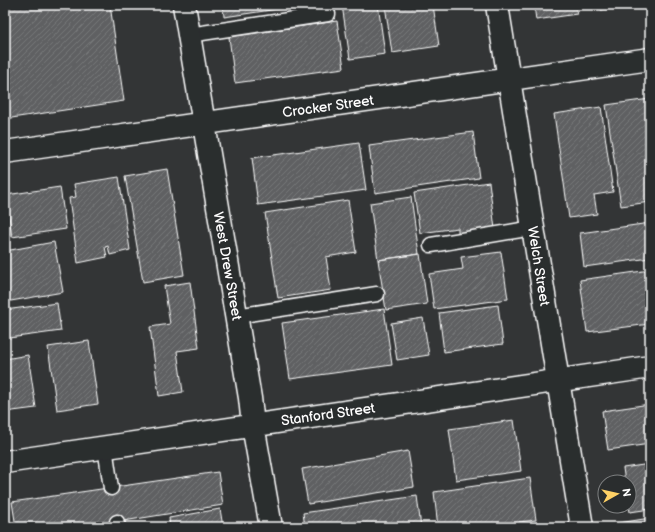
<svg xmlns="http://www.w3.org/2000/svg" width="655" height="532" font-family="'Balsamiq Sans',sans-serif">
	<style>
		.building { fill: url(#building-hatch); stroke: #fff }
		.lines { fill: none; stroke-linecap: round; stroke-linejoin: round }
		.service-casing { stroke: #fff; stroke-width: 17 }
		.minor-casing { stroke: #fff; stroke-width: 25 }
		.service { stroke: #2a2d2e; stroke-width: 14 }
		.minor { stroke: #2a2d2e; stroke-width: 22 }
		.labels { text-anchor: middle; stroke-width: 3.5; stroke-linejoin: round; paint-order: stroke }
		.street-label { font-size: 14px; fill: #fff; stroke: #2a2d2e }
	</style>
	<defs>
		<pattern id="building-hatch" width="6" height="6" patternUnits="userSpaceOnUse"><rect width="6" height="6" fill="#5f6162"/><path d="M-1 1l2-2M0 6l6-6M5 7l2-2" fill="none" stroke="#77797a"/></pattern>
	</defs>
	<rect width="100%" height="100%" fill="#333536"/>
	<filter id="ink" filterUnits="userSpaceOnUse"><feTurbulence type="fractalNoise" baseFrequency=".025" numOctaves="2"/><feDisplacementMap in="SourceGraphic" scale="8" xChannelSelector="R" yChannelSelector="G"/><feConvolveMatrix kernelMatrix="1 2 1 2 8 2 1 2 1" color-interpolation-filters="sRGB"/></filter>
	<g filter="url(#ink)">
		<path class="building" d="M 5,5 L 110,5 L 124,101 L 5,119 Z
			M 223,5 L 305,5 L 224,17 Z
			M 342,5 L 378,5 L 385,54 L 350,59 Z
			M 385,5 L 433,5 L 439,46 L 392,53 Z
			M 534,5 L 575,5 L 577,14 L 536,20 Z
			M 601,5 L 636,5 L 601,10 Z
			M 337,21 L 344,68 L 235,83 L 229,37 Z
			M 650,99 L 650,202 L 621,206 L 606,105 Z
			M 601,107 L 613,192 L 594,195 L 597,214 L 569,218 L 554,114 Z
			M 473,132 L 479,178 L 375,193 L 369,146 Z
			M 359,143 L 366,190 L 258,205 L 252,158 Z
			M 167,169 L 184,275 L 143,282 L 125,176 Z
			M 119,177 L 130,250 L 110,255 L 108,246 L 105,247 L 107,257 L 78,263 L 69,198 L 76,197 L 74,184 Z
			M 489,182 L 495,229 L 458,234 L 458,228 L 420,233 L 414,193 Z
			M 60,187 L 66,229 L 12,237 L 6,195 Z
			M 411,197 L 419,254 L 378,260 L 370,203 Z
			M 348,200 L 356,252 L 326,257 L 331,290 L 278,298 L 265,213 Z
			M 5,213 L 9,237 L 5,238 Z
			M 650,223 L 650,258 L 584,267 L 580,233 Z
			M 54,242 L 63,292 L 5,302 L 5,251 Z
			M 501,252 L 508,299 L 434,309 L 429,274 L 463,269 L 461,257 Z
			M 420,254 L 427,304 L 386,310 L 378,260 Z
			M 650,270 L 650,324 L 587,332 L 580,280 Z
			M 190,282 L 199,348 L 177,351 L 183,392 L 159,396 L 150,327 L 170,324 L 164,286 Z
			M 57,303 L 61,331 L 9,338 L 5,310 Z
			M 498,305 L 503,344 L 444,352 L 439,313 Z
			M 384,309 L 392,365 L 290,379 L 282,323 Z
			M 423,318 L 429,355 L 397,360 L 391,323 Z
			M 89,341 L 98,404 L 57,410 L 48,347 Z
			M 28,355 L 36,408 L 5,412 L 5,359 Z
			M 650,404 L 650,444 L 608,450 L 602,411 Z
			M 514,420 L 521,471 L 456,480 L 449,429 Z
			M 408,451 L 414,487 L 308,504 L 302,469 Z
			M 650,464 L 650,509 L 630,512 L 629,506 L 629,482 L 625,482 L 623,468 Z
			M 218,472 L 223,505 L 86,527 L 16,527 L 12,502 Z
			M 530,478 L 536,520 L 519,522 L 519,527 L 438,527 L 434,492 Z
			M 417,496 L 421,527 L 305,527 L 303,513 Z
			M 220,509 L 223,527 L 170,527 L 169,518 Z
			M 650,518 L 650,527 L 619,527 L 619,523 Z"/>
		<g class="lines">
			<g class="service-casing">
				<path id="service" d="M 189,35 L 328,14
					M 431,245 L 533,228
					M 236,316 L 377,294
					M 105,447 L 111,488
					M 117,522 L 118,527"/>
			</g>
			<g class="minor-casing">
				<path id="minor" d="M 184,5 L 250,398 L 253,425 L 271,527
					M 497,5 C 526,179 552,353 582,527
					M 5,152 L 650,59
					M 5,462 L 650,367"/>
			</g>
			<use href="#service" class="service"/>
			<use href="#minor" class="minor"/>
		</g>
	</g>
	<g class="labels">
		<g class="street-label">
			<text transform="translate(328 106) rotate(-8)" y="5">Crocker Street</text>
			<text transform="translate(228 266) rotate(80)" y="5">West Drew Street</text>
			<text transform="translate(539 266) rotate(81)" y="5">Welch Street</text>
			<text transform="translate(328 414) rotate(-8)" y="5">Stanford Street</text>
		</g>
	</g>
	<rect width="655" height="532" fill="none" stroke="#2a2d2e" stroke-width="20"/>
	<rect x="10" y="10" width="635" height="512" fill="none" stroke="#fff" stroke-width="1.5" filter="url(#ink)"/>
	<g transform="translate(617 494) rotate(82)"><circle r="19" fill="#2a2d2e" stroke="#7f8182"/>
	<path d="M0-3L7 15L0 10L-7 15Z" fill="#ffd166"/>
	<text y="-6" font-size="11" font-weight="bold" text-anchor="middle" fill="#ffffff">N</text>
	</g>
</svg>
